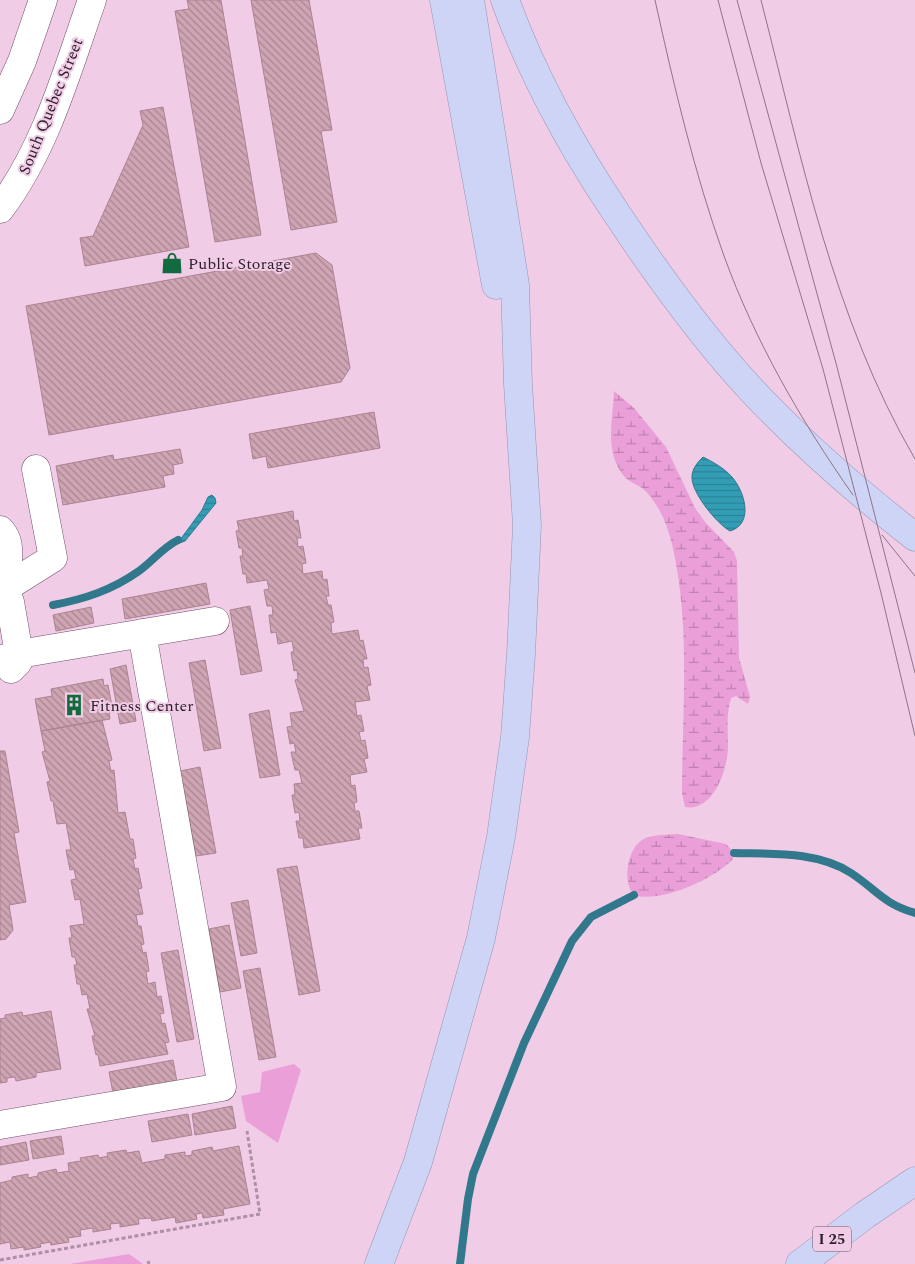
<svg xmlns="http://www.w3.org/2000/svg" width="915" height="1264" font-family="Spectral,serif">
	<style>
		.green { fill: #ea9fd8 }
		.wetland { fill: url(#wetland-marsh) }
		.water { fill: url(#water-rules); stroke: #31788c }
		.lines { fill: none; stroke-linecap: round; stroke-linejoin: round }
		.stream { stroke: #31788c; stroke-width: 8 }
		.building { fill: url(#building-back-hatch); stroke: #ac8391 }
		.minor-casing { stroke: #705169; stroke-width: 29 }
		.highway-casing { stroke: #9595af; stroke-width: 29 }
		.path { stroke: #ad90a5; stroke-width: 3; stroke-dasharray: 4 2.5; stroke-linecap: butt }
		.minor { stroke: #fff; stroke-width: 28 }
		.highway { stroke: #cdd4f6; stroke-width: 28 }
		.tram { stroke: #8e7587; stroke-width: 1 }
		.labels { text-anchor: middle; stroke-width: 4; stroke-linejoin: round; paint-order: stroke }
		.shield { fill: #f0cce6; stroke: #685462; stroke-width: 1 }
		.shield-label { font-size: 15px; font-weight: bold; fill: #2e202a }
		.street-label { font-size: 16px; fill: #2e202a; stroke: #f0cce6 }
		.poi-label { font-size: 16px; fill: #2e202a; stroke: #f0cce6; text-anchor: start }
	</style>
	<defs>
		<pattern id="wetland-marsh" width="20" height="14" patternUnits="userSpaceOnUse" patternTransform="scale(1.25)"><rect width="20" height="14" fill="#ea9fd8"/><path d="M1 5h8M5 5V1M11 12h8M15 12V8" fill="none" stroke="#be81af"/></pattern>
		<pattern id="water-rules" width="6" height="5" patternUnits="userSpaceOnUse" patternTransform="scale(1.25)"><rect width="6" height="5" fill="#329eb6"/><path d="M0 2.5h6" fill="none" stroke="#2b8094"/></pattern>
		<pattern id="building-back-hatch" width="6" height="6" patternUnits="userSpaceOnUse" patternTransform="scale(1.25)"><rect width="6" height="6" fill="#cfa4b3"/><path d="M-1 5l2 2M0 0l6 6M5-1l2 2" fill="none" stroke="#a88592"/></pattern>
	</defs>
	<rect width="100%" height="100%" fill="#f0cce6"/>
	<path class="green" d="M 294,1064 L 301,1070 L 278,1143 L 246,1121 L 241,1096 L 260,1092 L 262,1072 Z
		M 129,1254 L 143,1264 L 70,1264 Z"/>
	<path class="wetland" d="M 614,391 L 634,408 L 666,447 L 695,508 L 705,522 L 734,552 L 737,561 L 739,658 L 750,697 L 748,704 L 736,696 L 731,698 C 726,715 728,731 728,748 C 727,771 713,812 685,807 L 682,793 C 682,710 691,625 672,544 C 667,523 658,502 642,488 C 636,484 627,481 623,475 C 604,450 613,420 614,391 Z
		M 678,834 L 726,844 L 734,853 L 733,859 C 716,878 660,904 634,895 C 622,882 627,850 642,840 C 652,834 666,835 678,834 Z"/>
	<path class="water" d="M 703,457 C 713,462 724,468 732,477 C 745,492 754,524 730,531 C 717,524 691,492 692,477 C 692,469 697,463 703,457 Z
		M 212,495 L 215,498 L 216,503 L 185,541 L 177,544 L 202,510 L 208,497 Z"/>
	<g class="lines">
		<path class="stream" d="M 53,605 C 85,599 112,590 139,571 C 152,562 162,548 178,540
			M 734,853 C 771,854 818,851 851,873 C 877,890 882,903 915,913
			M 460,1264 L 468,1199 L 473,1174 L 524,1043 L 572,941 L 591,917 L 634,895"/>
	</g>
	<path class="building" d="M 187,0 L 221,0 L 261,235 L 215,242 L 175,11 L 189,9 Z
		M 251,0 L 309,0 L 332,130 L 321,131 L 337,222 L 291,230 Z
		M 163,107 L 189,247 L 85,266 L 80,238 L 93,236 L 143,125 L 140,111 Z
		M 316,253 L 332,265 L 350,368 L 341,382 L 49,435 L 26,306 Z
		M 374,412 L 380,448 L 268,468 L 266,456 L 253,459 L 249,434 Z
		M 180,449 L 183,463 L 173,465 L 174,474 L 163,476 L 165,487 L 63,505 L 56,466 L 113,455 L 114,460 Z
		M 293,511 L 294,521 L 298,520 L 301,538 L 297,538 L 298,547 L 303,546 L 306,563 L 302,564 L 303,574 L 322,571 L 323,580 L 327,579 L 329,596 L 326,596 L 328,605 L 331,605 L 334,622 L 331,623 L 332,634 L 358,630 L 360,641 L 363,640 L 367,659 L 363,659 L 364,668 L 368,667 L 371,685 L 367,686 L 370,700 L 355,702 L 357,716 L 361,715 L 364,731 L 359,732 L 361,741 L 365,740 L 368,758 L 364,759 L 367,772 L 350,775 L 351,786 L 355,785 L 357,802 L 354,803 L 355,811 L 359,811 L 362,828 L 358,828 L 360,839 L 304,848 L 303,838 L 299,838 L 296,821 L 300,821 L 299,812 L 295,813 L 292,795 L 295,795 L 294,784 L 302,783 L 299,770 L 295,770 L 291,752 L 296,752 L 294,743 L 290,744 L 287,727 L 292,726 L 290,713 L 304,711 L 295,680 L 298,679 L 297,670 L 294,671 L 291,652 L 294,652 L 292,641 L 278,644 L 276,632 L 271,633 L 269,615 L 273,615 L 272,606 L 267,606 L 264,590 L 269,589 L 267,580 L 247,583 L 246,574 L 243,574 L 240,556 L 243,556 L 242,548 L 239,548 L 236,531 L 239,530 L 237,521 Z
		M 206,583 L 210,604 L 125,619 L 122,599 Z
		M 250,606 L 262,671 L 241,675 L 230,610 Z
		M 91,607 L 94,623 L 56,631 L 53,615 Z
		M 205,660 L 221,748 L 204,751 L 189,663 Z
		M 126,665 L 136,721 L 120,724 L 110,669 Z
		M 103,679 L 104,686 L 108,685 L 113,712 L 109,713 L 110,719 L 41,731 L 35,699 L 52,696 L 51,689 Z
		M 269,710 L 280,775 L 260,778 L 249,714 Z
		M 102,720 L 112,760 L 109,761 L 111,771 L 114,770 L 118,813 L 125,812 L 130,839 L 133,839 L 136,858 L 133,859 L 135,869 L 138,868 L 142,888 L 138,889 L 143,914 L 136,915 L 138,926 L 141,926 L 144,944 L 141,945 L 143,953 L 146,952 L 149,971 L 146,972 L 148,984 L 155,982 L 157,997 L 161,996 L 164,1013 L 160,1014 L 162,1024 L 165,1023 L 169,1042 L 165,1043 L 168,1054 L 100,1066 L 98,1054 L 96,1055 L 92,1036 L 95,1036 L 87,1009 L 90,1009 L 87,994 L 82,995 L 80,984 L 77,984 L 74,965 L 77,965 L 75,957 L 72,957 L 69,938 L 72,938 L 70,926 L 84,924 L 80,899 L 75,900 L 71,880 L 76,879 L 74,869 L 70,870 L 66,850 L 71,850 L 66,823 L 57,824 L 53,801 L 51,801 L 47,782 L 50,781 L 42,752 L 45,751 L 41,731 Z
		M 0,751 L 5,751 L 19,832 L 14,833 L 26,902 L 9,905 L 13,930 L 6,939 L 0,940 Z
		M 200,767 L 216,853 L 196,856 L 180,771 Z
		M 297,866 L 320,991 L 299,995 L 277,869 Z
		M 248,900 L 257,953 L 241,956 L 231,903 Z
		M 229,925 L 241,988 L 220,992 L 209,929 Z
		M 178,950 L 194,1039 L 177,1042 L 161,953 Z
		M 260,968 L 276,1057 L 259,1060 L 243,971 Z
		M 51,1011 L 61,1069 L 36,1073 L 36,1077 L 16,1081 L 15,1077 L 7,1078 L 7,1082 L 0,1083 L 0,1019 L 5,1018 L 5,1015 L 22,1012 L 23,1016 Z
		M 173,1060 L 177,1082 L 113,1093 L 109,1072 Z
		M 232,1106 L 236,1128 L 195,1135 L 192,1114 Z
		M 188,1114 L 192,1135 L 152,1142 L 148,1121 Z
		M 61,1136 L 64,1154 L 33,1159 L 30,1141 Z
		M 26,1142 L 29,1160 L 0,1165 L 0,1147 Z
		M 239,1146 L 250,1204 L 223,1209 L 224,1215 L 203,1218 L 202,1213 L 196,1214 L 197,1219 L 176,1223 L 175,1217 L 152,1221 L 151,1218 L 138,1219 L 139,1224 L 120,1227 L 120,1223 L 110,1224 L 111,1229 L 93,1232 L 93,1228 L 80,1230 L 81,1236 L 68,1238 L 69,1242 L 51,1245 L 50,1242 L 40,1244 L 41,1247 L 24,1250 L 24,1247 L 11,1249 L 10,1242 L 0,1244 L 0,1183 L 12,1180 L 12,1177 L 28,1174 L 28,1178 L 38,1176 L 38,1173 L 56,1169 L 57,1173 L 69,1171 L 68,1163 L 81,1161 L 80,1158 L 98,1155 L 99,1158 L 108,1156 L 107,1153 L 126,1150 L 127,1153 L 139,1151 L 142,1163 L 165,1159 L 165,1155 L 185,1152 L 185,1156 L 192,1155 L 192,1151 L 212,1147 L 213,1151 Z"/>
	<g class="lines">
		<g class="minor-casing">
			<path id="minor" d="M 0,110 L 22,61 L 43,0
				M 0,209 C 46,148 67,71 92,0
				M 0,530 C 15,545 6,571 2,590
				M 0,588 L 10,602 L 19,654 L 18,662 L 11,669
				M 2,590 L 53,558 L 36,469
				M 0,660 L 19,654 L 215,621
				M 0,1125 L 222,1087 L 142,633"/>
		</g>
		<g class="highway-casing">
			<path id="highway" d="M 444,0 L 496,285
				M 505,0 C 533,77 573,149 619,217 C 661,280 707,344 760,399 C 808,449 860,494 915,537
				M 379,1264 L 418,1162 L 481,938 L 501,837 L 515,737 L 521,654 L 527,525 L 518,384 L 515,285 L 470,0
				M 800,1264 L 865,1215 L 915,1181"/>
		</g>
		<path class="path" d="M 0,1260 L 260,1214 L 247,1131
			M 148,1261 L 149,1264"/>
		<use href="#minor" class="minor"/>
		<use href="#highway" class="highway"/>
		<path class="tram" d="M 655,0 C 674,86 694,172 724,256 C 755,341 801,421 853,495
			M 718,0 L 761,163 L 823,369 L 881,593 L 915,736
			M 737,0 L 837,367 L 915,673
			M 761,0 C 801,156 833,318 915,459
			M 882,535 L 915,576"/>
	</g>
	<defs>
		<g id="shop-bare" transform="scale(1.725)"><path d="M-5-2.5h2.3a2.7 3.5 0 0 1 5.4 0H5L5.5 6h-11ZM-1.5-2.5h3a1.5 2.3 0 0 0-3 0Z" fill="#116b3f" stroke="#f0cce6" stroke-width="2.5" paint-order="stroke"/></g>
		<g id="building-bare" transform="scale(1.725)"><path d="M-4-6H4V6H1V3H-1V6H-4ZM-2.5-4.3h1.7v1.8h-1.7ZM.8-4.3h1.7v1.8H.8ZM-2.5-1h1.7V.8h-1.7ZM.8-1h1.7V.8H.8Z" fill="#116b3f" stroke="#f0cce6" stroke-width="2.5" paint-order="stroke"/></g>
	</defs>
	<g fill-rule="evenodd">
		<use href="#shop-bare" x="172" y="263"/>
		<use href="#building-bare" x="74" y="705"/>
	</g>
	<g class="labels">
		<rect class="shield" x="813" y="1226.5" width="38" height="25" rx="4"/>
		<g class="shield-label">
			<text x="832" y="1244">I 25</text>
		</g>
		<g class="street-label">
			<text transform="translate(50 106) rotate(-68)" y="6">South Quebec Street</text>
		</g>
		<g class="poi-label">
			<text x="188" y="269">Public Storage</text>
			<text x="90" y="711">Fitness Center</text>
		</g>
	</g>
</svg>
